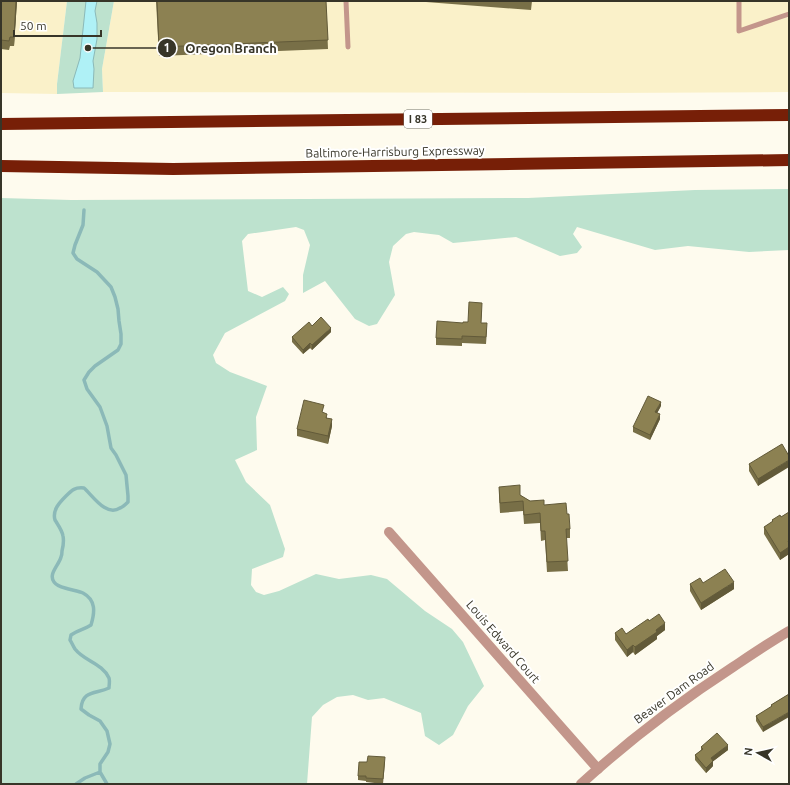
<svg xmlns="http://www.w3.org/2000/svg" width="790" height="785" font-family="Ubuntu,sans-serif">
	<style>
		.built { fill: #faf1c9 }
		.green { fill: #bde2ce }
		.water { fill: #aff1f6; stroke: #8bb9b8 }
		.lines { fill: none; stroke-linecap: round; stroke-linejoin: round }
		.stream { stroke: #8bb9b8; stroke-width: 3.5 }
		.service { stroke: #c3968b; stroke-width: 5 }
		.minor { stroke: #c3968b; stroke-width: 10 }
		.tertiary { stroke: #c3968b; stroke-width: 10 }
		.motorway { stroke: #771f07; stroke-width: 12 }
		.wall { fill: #786f47 }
		.shaded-wall { fill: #625a39 }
		.building { fill: #8c8152; stroke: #625a39 }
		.labels { text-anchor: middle; stroke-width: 4; stroke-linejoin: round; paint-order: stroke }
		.shield { fill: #fff; stroke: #737268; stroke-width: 1 }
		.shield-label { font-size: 11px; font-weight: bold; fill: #373528 }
		.street-label { font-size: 12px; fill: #373528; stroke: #fff }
		.leader { fill: none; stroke: #373528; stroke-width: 1.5 }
		.callout-dot { fill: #373528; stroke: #fff; stroke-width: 1.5 }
		.mark-label { font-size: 12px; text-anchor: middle; font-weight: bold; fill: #fff }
		.callout-label { font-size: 13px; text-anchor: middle; font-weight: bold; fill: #373528; stroke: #fff; stroke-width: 4; stroke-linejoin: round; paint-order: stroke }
	</style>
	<rect width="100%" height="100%" fill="#fefbee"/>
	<path class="built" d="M 1,1 L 67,1 L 57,84 L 57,94 L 1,93 Z
		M 114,1 L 789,1 L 789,92 L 604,93 L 103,92 L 102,69 Z"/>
	<path class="green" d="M 67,1 L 114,1 L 102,69 L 103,92 L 57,94 L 57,84 Z
		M 789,189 L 789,250 L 749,252 L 688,246 L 655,250 L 577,227 L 573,234 L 582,247 L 577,253 L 560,256 L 516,237 L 453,243 L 439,235 L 414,232 L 406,234 L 393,246 L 389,262 L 395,295 L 377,324 L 369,326 L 355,319 L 325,281 L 303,293 L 303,275 L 310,245 L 304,230 L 296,227 L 248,234 L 242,241 L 248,291 L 262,297 L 283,287 L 289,294 L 285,301 L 225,333 L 213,355 L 216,363 L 230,372 L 267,386 L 256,417 L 257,450 L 235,460 L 246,482 L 270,505 L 285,549 L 283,557 L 252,569 L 251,585 L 256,592 L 264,595 L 279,591 L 316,574 L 339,579 L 371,575 L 387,579 L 425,611 L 452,629 L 463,642 L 484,686 L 468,706 L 453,735 L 439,745 L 425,736 L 421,713 L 384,698 L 368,700 L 353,695 L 337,697 L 323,705 L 312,717 L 307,784 L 1,784 L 1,198 L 71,200 L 528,198 L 695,190 Z"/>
	<path class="water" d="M 86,1 L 97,1 L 95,11 L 97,23 L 97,39 L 93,61 L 94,69 L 93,88 L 74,88 L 73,81 L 80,58 Z"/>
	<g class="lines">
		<path class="stream" d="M 84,210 L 83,225 L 75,245 L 73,253 L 77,259 L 97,272 L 111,287 L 115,297 L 118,309 L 119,321 L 121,334 L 121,344 L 118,350 L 95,366 L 89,372 L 84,380 L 87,389 L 100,407 L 107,426 L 111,448 L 116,455 L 126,475 L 128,496 L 128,502 C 126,504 123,507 120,508 C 106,517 93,496 84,488 C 75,487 72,490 66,496 C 60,502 52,510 55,520 C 58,525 62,530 63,536 C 64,541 63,547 62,551 C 62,553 62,555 61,557 C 59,565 48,574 54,582 C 57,586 61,587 65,588 C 71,590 78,591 83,593 C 96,600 95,612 91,625 C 85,629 78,630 71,635 L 70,640 C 72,643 73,646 75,649 C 84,661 102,663 109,678 C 110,681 109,685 109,688 C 96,694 82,690 81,709 L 89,715 L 100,721 L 107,731 L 110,744 L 108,752 L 100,764 L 100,772 L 107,784
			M 76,784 L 85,778 L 100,772"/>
		<path class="service" d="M 346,1 L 348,47
			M 739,1 L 739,31 L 789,14"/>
		<path class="minor" d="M 389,532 L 598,769"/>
		<path class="tertiary" d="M 581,784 C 628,741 679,702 733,667 C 751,655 770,642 789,631"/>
		<path class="motorway" d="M 1,124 L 789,115
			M 1,166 L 173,169 L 789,160"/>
	</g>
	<path class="wall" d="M 1,1 L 17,1 L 14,46 L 10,46 L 9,50 L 1,49 Z
		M 156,1 L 326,1 L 328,49 L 159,56 Z
		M 426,1 L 532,1 L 531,10 L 426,2 Z
		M 482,310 L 481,323 L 487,330 L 486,344 L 462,343 L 462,346 L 436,345 L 436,338 L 468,322 Z
		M 312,326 L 331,332 L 312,350 L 310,348 L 303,354 L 292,342 L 292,337 Z
		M 661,406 L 657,413 L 660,419 L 650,440 L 633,432 L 633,427 Z
		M 324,413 L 332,426 L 328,444 L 297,436 L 297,429 Z
		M 789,456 L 758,486 L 749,471 L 749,464 Z
		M 499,487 L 520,495 L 530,501 L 544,505 L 567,514 L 570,529 L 570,538 L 566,538 L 568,571 L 547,572 L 545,540 L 541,541 L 540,523 L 524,524 L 523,511 L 500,513 L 499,496 Z
		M 789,512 L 789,554 L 780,560 L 764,534 L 764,527 L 772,522 L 772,520 L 781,517 Z
		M 703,583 L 734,589 L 701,610 L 690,591 L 690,584 Z
		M 649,621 L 665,630 L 657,636 L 657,639 L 635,655 L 633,652 L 627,657 L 615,640 L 615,633 L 626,634 Z
		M 789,694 L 763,732 L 756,721 L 756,716 L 771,707 L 771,705 Z
		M 701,747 L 728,750 L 713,761 L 713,766 L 706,773 L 695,760 L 695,755 L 701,750 Z
		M 367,762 L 385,762 L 383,784 L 366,782 L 366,781 L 358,780 L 358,776 Z"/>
	<path class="shaded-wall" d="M 16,1 L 17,1 L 14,46 L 14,37 Z
		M 331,328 L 331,332 L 312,350 L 312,345 Z
		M 310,343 L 310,348 L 303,354 L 303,350 Z
		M 661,402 L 661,406 L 655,417 L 655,412 Z
		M 660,414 L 660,419 L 650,440 L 650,435 Z
		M 332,419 L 332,426 L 328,444 L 328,436 Z
		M 789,460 L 789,467 L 758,486 L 758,479 Z
		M 789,540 L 789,554 L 780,560 L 780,553 L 788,541 Z
		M 734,582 L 734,589 L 701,610 L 701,603 Z
		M 665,623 L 665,630 L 657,636 L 657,639 L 635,655 L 635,647 L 656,630 Z
		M 633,645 L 633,652 L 627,657 L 627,650 Z
		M 789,712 L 789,717 L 763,732 L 763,727 Z
		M 728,745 L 728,750 L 711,763 L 711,758 Z
		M 713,761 L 713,766 L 706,773 L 706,768 Z"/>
	<path class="building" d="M 1,1 L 16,1 L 14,37 L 10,37 L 9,41 L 1,40 Z
		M 157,1 L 326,1 L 328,40 L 159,47 Z
		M 469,302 L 482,303 L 481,323 L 487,323 L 486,337 L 462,336 L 462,339 L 436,338 L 437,321 L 463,323 L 463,322 L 468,322 Z
		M 321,317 L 331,328 L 312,345 L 310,343 L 303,350 L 292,337 L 309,322 L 312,326 Z
		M 648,396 L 661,402 L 655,412 L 660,414 L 650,435 L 633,427 Z
		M 304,400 L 324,405 L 322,412 L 327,414 L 326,418 L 332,419 L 328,436 L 297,429 Z
		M 782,444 L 789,456 L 789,460 L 758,479 L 749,464 Z
		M 520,485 L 520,495 L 530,501 L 544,500 L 544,505 L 566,503 L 567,514 L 569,514 L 570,529 L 566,529 L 568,561 L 547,562 L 545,531 L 541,531 L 540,513 L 524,515 L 523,501 L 500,503 L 499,487 Z
		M 789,512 L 789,540 L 788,541 L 789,543 L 789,547 L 780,553 L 764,527 L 773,521 L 772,520 L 780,515 L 781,517 Z
		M 725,569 L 734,582 L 701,603 L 690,584 L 700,578 L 703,583 Z
		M 659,614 L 665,623 L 656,630 L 657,632 L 635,647 L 633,645 L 627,650 L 615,633 L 622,628 L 626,634 L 648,619 L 649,621 Z
		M 789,694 L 789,712 L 763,727 L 756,716 L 772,706 L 771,705 Z
		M 717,733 L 728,745 L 711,758 L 713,761 L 706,768 L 695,755 L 703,749 L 701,747 Z
		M 368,756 L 385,757 L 383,779 L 366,778 L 366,776 L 358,776 L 359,762 L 367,762 Z"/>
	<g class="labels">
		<rect class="shield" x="404" y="110" width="28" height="18" rx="3"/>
		<g class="shield-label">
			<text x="418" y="123">I 83</text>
		</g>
		<g class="street-label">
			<text transform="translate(395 152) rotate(-1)" y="4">Baltimore-Harrisburg Expressway</text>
			<text transform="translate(503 642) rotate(49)" y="4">Louis Edward Court</text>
			<text transform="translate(674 693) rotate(-36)" y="4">Beaver Dam Road</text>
		</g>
	</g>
	<path class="leader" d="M88 48L167 48"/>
	<g class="callout-dot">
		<circle cx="88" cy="48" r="4"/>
		<circle cx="167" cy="48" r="10"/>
	</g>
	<g class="mark-label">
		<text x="167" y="52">1</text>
	</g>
	<g class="callout-label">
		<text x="231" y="53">Oregon Branch</text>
	</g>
	<rect width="790" height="785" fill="none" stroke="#373528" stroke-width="4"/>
	<g transform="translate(758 753) rotate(278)" stroke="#ffffff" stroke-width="3" paint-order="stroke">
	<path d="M0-3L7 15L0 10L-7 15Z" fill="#373528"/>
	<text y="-6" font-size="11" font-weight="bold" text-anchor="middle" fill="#373528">N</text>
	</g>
	<path d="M14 30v6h87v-6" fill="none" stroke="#373528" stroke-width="2"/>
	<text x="20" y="30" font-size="12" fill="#373528" stroke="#ffffff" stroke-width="3" paint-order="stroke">50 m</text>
</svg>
